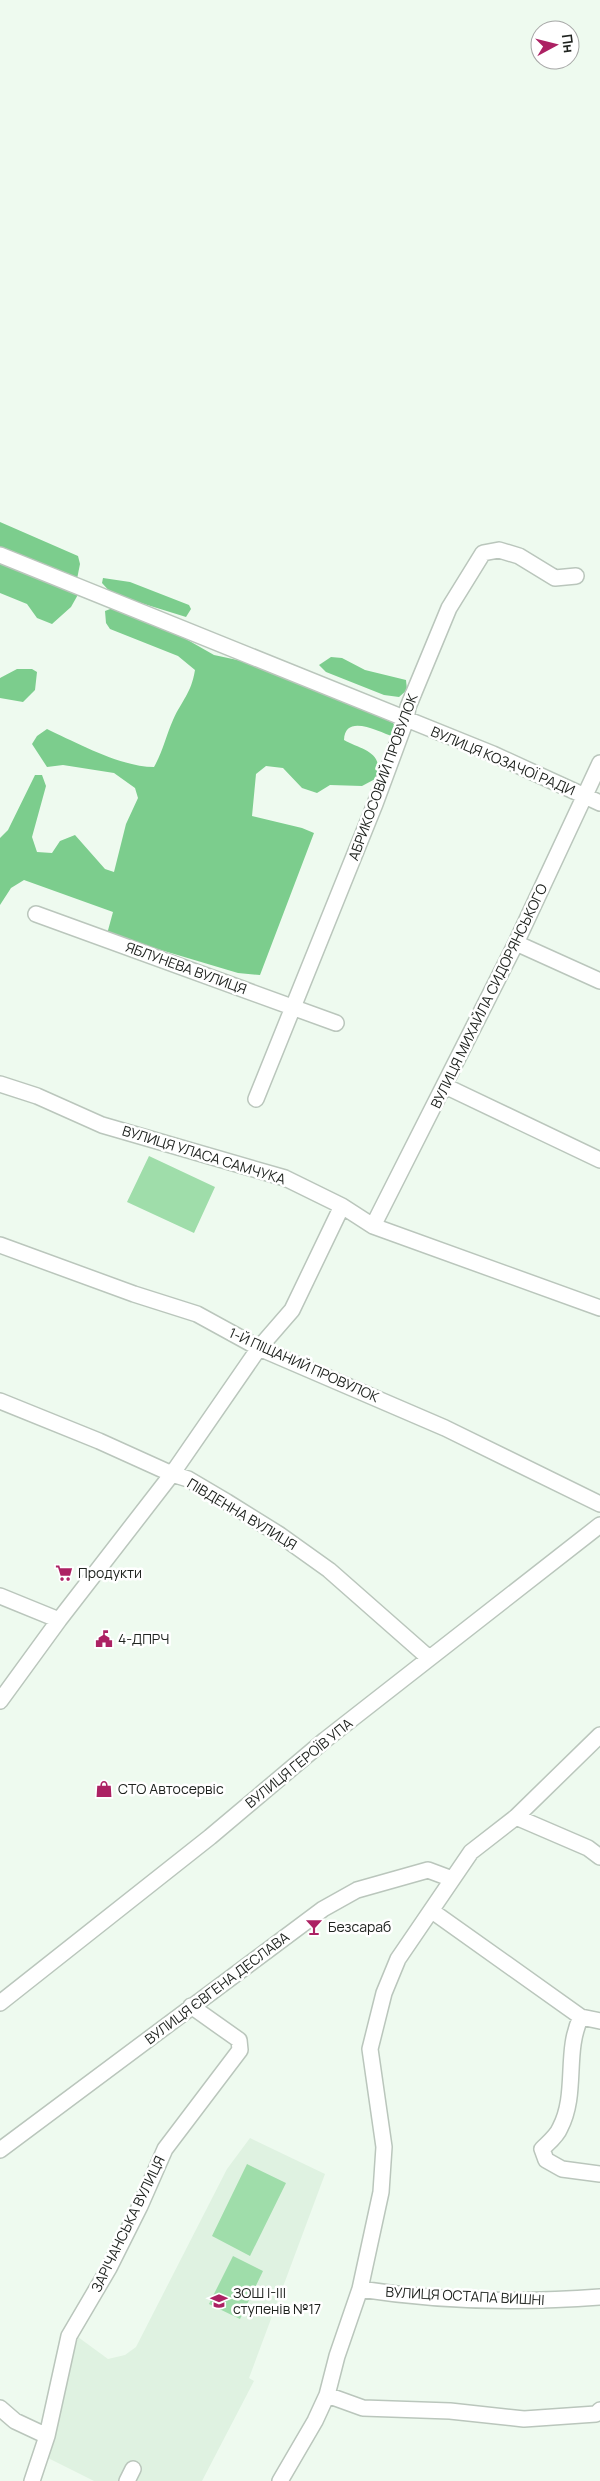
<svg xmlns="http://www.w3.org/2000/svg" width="600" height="2481" font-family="Manrope,sans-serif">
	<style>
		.built { fill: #dff2e1 }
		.green { fill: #9fddaa }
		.forest { fill: #7ccd8d }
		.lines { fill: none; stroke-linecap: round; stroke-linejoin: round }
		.minor-casing { stroke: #bac6bc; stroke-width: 18 }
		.minor { stroke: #fff; stroke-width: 15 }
		.labels { text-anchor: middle; stroke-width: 5; stroke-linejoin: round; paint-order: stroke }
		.street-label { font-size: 14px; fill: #202420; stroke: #fff }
		.poi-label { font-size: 14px; fill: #202420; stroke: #fff; text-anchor: start }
	</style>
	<rect width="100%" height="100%" fill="#eefaef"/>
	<path class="built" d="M 250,2138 L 325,2174 L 249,2378 L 254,2381 L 202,2481 L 94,2481 L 44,2456 L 78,2337 L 108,2359 L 125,2355 L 136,2347 L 227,2169 Z"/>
	<path class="green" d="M 149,1156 L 215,1187 L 194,1233 L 127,1202 Z
		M 247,2164 L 286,2183 L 250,2256 L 212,2236 Z
		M 233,2256 L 263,2271 L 240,2319 L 209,2304 Z"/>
	<path class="forest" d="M 0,522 L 78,556 L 80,564 L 77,579 L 0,547 Z
		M 0,560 L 80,591 L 71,607 L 52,624 L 37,618 L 27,604 L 0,593 Z
		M 103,578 L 130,582 L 189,605 L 191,609 L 186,617 L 112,594 L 102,583 Z
		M 118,606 L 149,618 L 214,655 L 261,665 L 372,712 L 393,723 L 398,731 L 394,737 C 379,732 345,713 344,740 C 362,750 384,751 377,778 L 362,786 L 330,785 L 317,793 L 302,788 L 283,768 L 266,766 L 256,774 L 252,816 L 302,828 L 314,833 L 260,975 L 238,973 L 107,934 L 113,912 L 24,880 L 11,888 L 0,905 L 0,838 L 8,830 L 35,775 L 42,775 L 46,786 L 32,837 L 37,852 L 52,853 L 60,841 L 75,835 L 105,869 L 114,872 L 126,824 L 138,798 L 135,788 L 114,773 L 63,765 L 47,767 L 32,744 L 37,736 L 47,729 C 77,743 121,767 154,767 C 163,751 166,736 173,720 C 182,700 191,694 195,670 L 178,656 L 110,629 L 106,623 L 105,611 Z
		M 331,657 L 342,658 L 365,670 L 406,680 L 407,690 L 399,697 L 384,695 L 326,672 L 319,665 Z
		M 17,669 L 32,669 L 37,672 L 35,690 L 23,702 L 0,698 L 0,678 Z"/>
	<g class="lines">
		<g class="minor-casing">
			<path id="minor" d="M 0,555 L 493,754 L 600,803
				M 36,914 L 336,1023
				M 516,943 L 600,981
				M 0,1084 L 37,1096 L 102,1125 L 285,1178 L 342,1206 L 373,1226 L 600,1308
				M 445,1086 L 600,1160
				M 256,1099 L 375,804 L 406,720 L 408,707 L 449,608 L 483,553 L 499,550 L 519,556 L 555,578 L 576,576
				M 373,1226 L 516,943 L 600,763
				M 0,1245 L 134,1294 L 197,1314 L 259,1348 L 445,1428 L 600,1504
				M 0,1401 L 99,1441 L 172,1474 L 188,1479 L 227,1502 L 280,1535 L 329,1570 L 429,1658
				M 0,1596 L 59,1620
				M 0,1701 L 59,1620 L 172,1474 L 259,1348 L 292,1310 L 342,1206
				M 516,1817 L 588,1848 L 600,1857
				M 432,1911 L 581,2017 L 600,2021
				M 0,2003 L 210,1837 L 325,1740 L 600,1525
				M 581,2017 C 564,2051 578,2094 560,2128 C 557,2136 548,2143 542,2149 L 546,2160 L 562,2169 L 600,2174
				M 0,2150 L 323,1909 L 357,1890 L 428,1870 L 452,1879
				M 360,2289 C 437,2301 522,2303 600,2297
				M 327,2395 L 363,2408 L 450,2411 L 524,2419 L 596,2414 L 600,2410
				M 0,2408 L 15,2421 L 47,2436
				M 32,2481 L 47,2436 L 69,2336 L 109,2268 L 140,2206 L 165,2149 L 240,2050 L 239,2040 L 191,2006
				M 127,2481 L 133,2469
				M 280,2481 L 315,2421 L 327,2395 L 337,2356 L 360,2289 L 381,2192 L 384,2147 L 370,2049 L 384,1993 L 398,1959 L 471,1852 L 516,1817 L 600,1735"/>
		</g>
		<use href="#minor" class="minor"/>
	</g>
	<defs>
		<g id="supermarket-bare" transform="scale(1.35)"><path d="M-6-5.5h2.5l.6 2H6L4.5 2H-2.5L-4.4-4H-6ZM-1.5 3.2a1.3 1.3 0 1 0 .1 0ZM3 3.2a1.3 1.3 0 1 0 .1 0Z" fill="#ac2163" stroke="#fff" stroke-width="2.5" paint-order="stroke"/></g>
		<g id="civic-bare" transform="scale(1.35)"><path d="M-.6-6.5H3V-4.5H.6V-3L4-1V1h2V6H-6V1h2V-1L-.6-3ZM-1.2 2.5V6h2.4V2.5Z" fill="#ac2163" stroke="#fff" stroke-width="2.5" paint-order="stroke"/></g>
		<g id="shop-bare" transform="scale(1.35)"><path d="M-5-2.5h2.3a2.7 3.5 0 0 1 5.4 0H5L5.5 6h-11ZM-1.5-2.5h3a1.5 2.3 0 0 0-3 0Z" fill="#ac2163" stroke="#fff" stroke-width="2.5" paint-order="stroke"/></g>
		<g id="bar-bare" transform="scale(1.35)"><path d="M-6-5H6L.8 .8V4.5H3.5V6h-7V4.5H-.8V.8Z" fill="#ac2163" stroke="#fff" stroke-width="2.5" paint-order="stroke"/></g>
		<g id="school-bare" transform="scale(1.35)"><path d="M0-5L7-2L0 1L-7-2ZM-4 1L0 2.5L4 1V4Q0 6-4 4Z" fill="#ac2163" stroke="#fff" stroke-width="2.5" paint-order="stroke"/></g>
	</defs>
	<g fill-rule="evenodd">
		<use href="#supermarket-bare" x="64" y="1573"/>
		<use href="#civic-bare" x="104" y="1639"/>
		<use href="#shop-bare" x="104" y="1789"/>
		<use href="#bar-bare" x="314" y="1927"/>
		<use href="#school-bare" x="219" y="2301"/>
	</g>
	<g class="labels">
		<g class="street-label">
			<text transform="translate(503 761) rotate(23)" y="5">ВУЛИЦЯ КОЗАЧОЇ РАДИ</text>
			<text transform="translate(383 777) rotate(-70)" y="5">АБРИКОСОВИЙ ПРОВУЛОК</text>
			<text transform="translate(186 968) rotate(20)" y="5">ЯБЛУНЕВА ВУЛИЦЯ</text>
			<text transform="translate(489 996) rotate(-64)" y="5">ВУЛИЦЯ МИХАЙЛА СИДОРЯНСЬКОГО</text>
			<text transform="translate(204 1155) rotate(17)" y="5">ВУЛИЦЯ УЛАСА САМЧУКА</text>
			<text transform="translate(304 1365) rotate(24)" y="5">1-Й ПІЩАНИЙ ПРОВУЛОК</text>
			<text transform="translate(242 1514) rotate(31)" y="5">ПІВДЕННА ВУЛИЦЯ</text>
			<text transform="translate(299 1763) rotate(-39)" y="5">ВУЛИЦЯ ГЕРОЇВ УПА</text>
			<text transform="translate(217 1988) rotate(-37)" y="5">ВУЛИЦЯ ЄВГЕНА ДЕСЛАВА</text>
			<text transform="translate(128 2224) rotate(-64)" y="5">ЗАРІЧАНСЬКА ВУЛИЦЯ</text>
			<text transform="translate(465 2296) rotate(3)" y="5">ВУЛИЦЯ ОСТАПА ВИШНІ</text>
		</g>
		<g class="poi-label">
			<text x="78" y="1578">Продукти</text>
			<text x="118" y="1644">4-ДПРЧ</text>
			<text x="118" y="1794">СТО Автосервіс</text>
			<text x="328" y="1932">Безсараб</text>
			<text x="233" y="2298">ЗОШ І-ІІІ<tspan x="233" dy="16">ступенів №17</tspan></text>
		</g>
	</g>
	<g transform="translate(555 45) rotate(83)"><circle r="24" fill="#ffffff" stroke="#a6a7a6"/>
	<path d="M0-4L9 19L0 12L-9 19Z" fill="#ac2163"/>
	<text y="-8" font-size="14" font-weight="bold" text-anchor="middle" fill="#202420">Пн</text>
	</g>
</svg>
